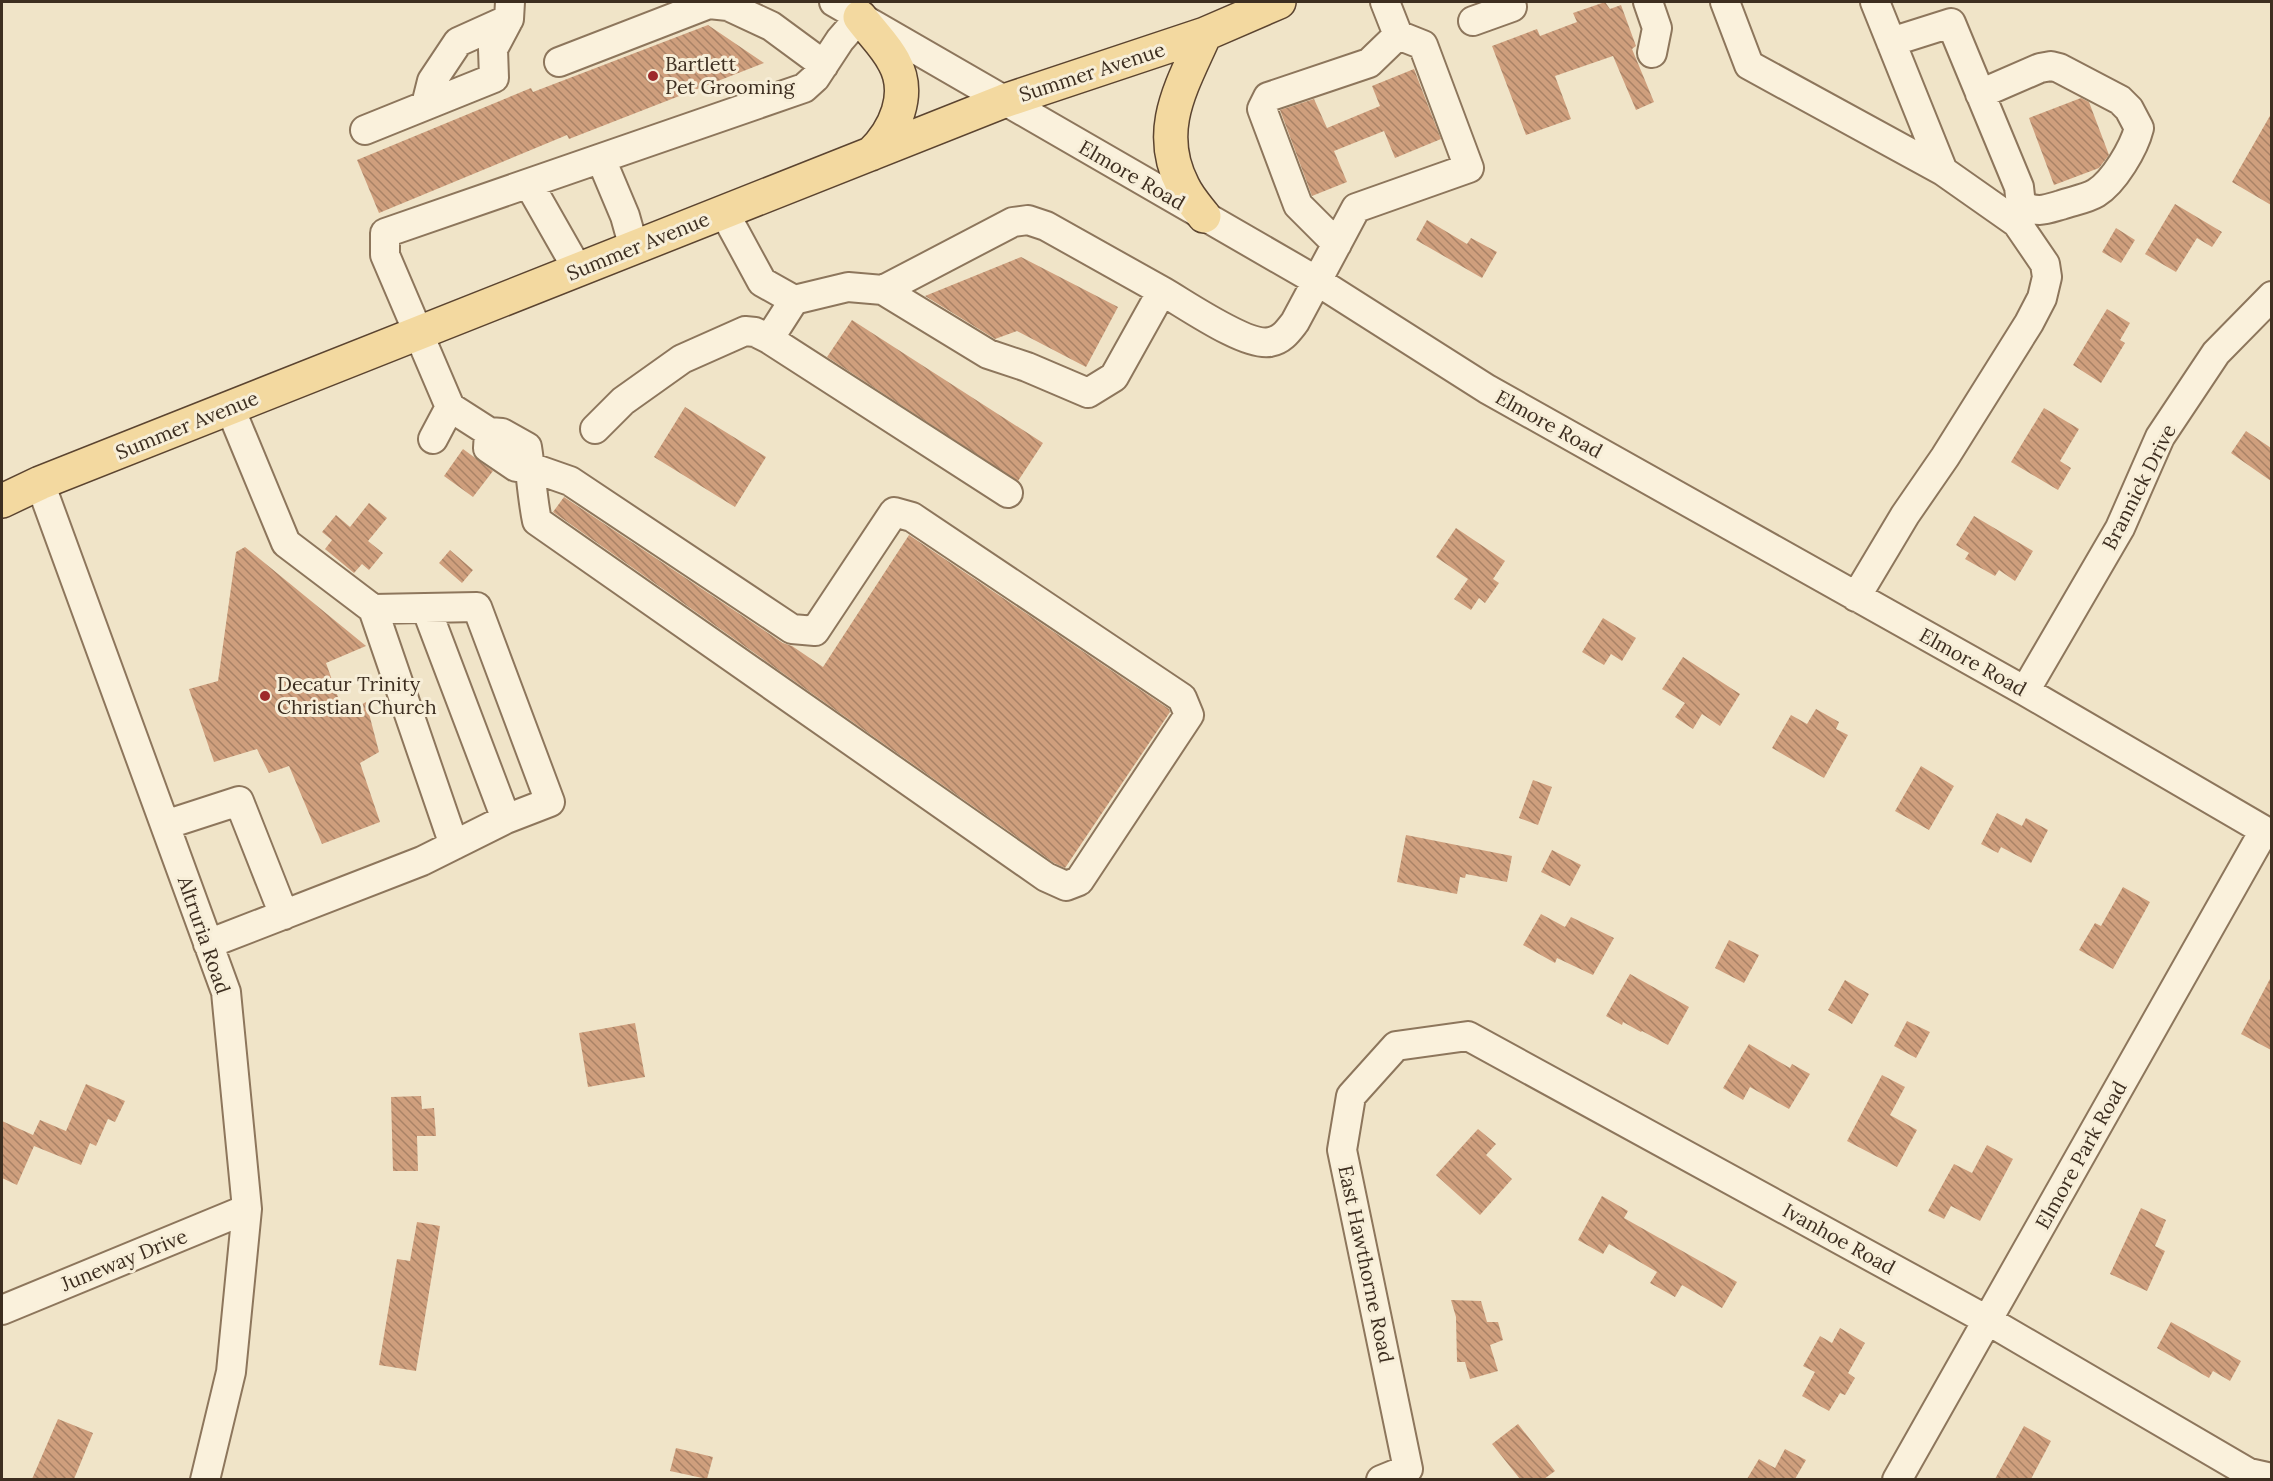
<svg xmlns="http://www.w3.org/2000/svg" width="2273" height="1481" font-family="Lora,serif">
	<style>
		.building { fill: url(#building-back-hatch) }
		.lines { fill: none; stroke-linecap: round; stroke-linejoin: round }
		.minor-casing { stroke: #8d765c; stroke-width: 32 }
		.major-casing { stroke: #5b4430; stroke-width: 36 }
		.minor { stroke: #faf1dc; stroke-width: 28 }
		.major { stroke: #f3d9a0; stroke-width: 33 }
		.poi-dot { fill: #9e2a2b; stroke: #f7eed8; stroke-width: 2 }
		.labels { text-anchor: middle; stroke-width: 6; stroke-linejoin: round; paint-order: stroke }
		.poi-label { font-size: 20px; fill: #3d2e20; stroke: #f7eed8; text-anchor: start }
		.street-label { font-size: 20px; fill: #3d2e20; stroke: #f7eed8 }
	</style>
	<defs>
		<pattern id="building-back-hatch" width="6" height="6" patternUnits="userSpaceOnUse" patternTransform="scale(1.5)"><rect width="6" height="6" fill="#cf9f7d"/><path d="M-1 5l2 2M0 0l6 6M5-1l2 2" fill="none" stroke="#a98266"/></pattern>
	</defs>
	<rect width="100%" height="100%" fill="#f0e4c8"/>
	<path class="building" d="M 1605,2 L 1610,9 L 1621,5 L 1636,46 L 1632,49 L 1654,102 L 1636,110 L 1613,56 L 1555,76 L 1571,119 L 1526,135 L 1492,46 L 1537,29 L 1540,36 L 1577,22 L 1573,13 Z
		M 708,25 L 764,63 L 569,139 L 567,135 L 379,213 L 357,160 L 531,88 L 533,92 Z
		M 1414,69 L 1441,139 L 1395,158 L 1384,131 L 1334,151 L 1347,182 L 1312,196 L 1280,110 L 1314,99 L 1327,128 L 1380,106 L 1372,86 Z
		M 2081,98 L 2089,102 L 2109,155 L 2099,168 L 2054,185 L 2029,118 Z
		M 2271,114 L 2271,205 L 2232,182 Z
		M 2175,204 L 2222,232 L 2212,247 L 2197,238 L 2176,272 L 2145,254 Z
		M 1427,220 L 1467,244 L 1471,238 L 1497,252 L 1482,278 L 1416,240 Z
		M 2116,228 L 2135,240 L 2121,263 L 2102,252 Z
		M 1021,257 L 1118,307 L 1086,367 L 1017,331 L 995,339 L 925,296 Z
		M 2107,309 L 2130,323 L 2120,340 L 2125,343 L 2101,383 L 2073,365 Z
		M 852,320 L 1043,443 L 1018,481 L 827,357 Z
		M 685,407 L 766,457 L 735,507 L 654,457 Z
		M 2044,408 L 2079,429 L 2060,461 L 2071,468 L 2058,490 L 2011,462 Z
		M 2246,431 L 2271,448 L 2271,481 L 2231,453 Z
		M 463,449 L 493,471 L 473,497 L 444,476 Z
		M 564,497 L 783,643 L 792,646 L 823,667 L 909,535 L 1169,709 L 1170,712 L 1065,868 L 1054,863 L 553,512 Z
		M 369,503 L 387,518 L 368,541 L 383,553 L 369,570 L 362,564 L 354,573 L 325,549 L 332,540 L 322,532 L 336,515 L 350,527 Z
		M 1974,516 L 2033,551 L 2015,581 L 1999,570 L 1995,576 L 1965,559 L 1969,553 L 1956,545 Z
		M 1456,528 L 1505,561 L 1493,579 L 1499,583 L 1485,603 L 1479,598 L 1471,610 L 1454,599 L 1468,579 L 1436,557 Z
		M 245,547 L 366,646 L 326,663 L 344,714 L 366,702 L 379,752 L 360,763 L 380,822 L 322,844 L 289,766 L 269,773 L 257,749 L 214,762 L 189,689 L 218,681 L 236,552 Z
		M 450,550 L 473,570 L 462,583 L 439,563 Z
		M 1603,618 L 1636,638 L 1622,661 L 1611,654 L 1604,665 L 1582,652 Z
		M 1683,657 L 1740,694 L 1720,726 L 1702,714 L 1693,729 L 1675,717 L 1685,703 L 1662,689 Z
		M 1816,709 L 1839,722 L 1836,729 L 1848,735 L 1824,778 L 1772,748 L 1791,715 L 1807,724 Z
		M 1921,766 L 1954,786 L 1929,830 L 1895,811 Z
		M 1533,780 L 1552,787 L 1538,825 L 1519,818 Z
		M 1997,813 L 2022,826 L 2026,818 L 2048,830 L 2031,863 L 2001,847 L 1998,853 L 1981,844 Z
		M 1406,835 L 1512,856 L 1507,882 L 1466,874 L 1465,878 L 1460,877 L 1457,894 L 1397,882 Z
		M 1552,850 L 1581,865 L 1570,886 L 1541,872 Z
		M 2123,887 L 2150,902 L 2113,969 L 2079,950 L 2095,923 L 2101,926 Z
		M 1541,914 L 1565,927 L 1571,917 L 1614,938 L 1593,975 L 1557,958 L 1555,963 L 1523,945 Z
		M 1729,940 L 1759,955 L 1744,983 L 1715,968 Z
		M 1630,974 L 1689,1007 L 1668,1045 L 1642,1031 L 1641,1032 L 1623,1022 L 1622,1025 L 1606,1016 Z
		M 2271,977 L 2271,1050 L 2241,1034 Z
		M 1845,980 L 1869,994 L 1852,1024 L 1828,1010 Z
		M 1907,1021 L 1930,1032 L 1916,1058 L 1894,1046 Z
		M 635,1023 L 645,1077 L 588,1087 L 579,1033 Z
		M 1749,1044 L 1790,1068 L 1792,1064 L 1810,1074 L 1789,1109 L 1750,1087 L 1743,1100 L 1723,1088 Z
		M 1882,1075 L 1905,1087 L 1890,1115 L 1917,1130 L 1897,1167 L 1847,1141 Z
		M 86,1084 L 125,1101 L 115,1122 L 108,1119 L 96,1146 L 90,1143 L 81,1165 L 34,1146 L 17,1185 L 2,1178 L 2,1121 L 33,1135 L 40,1120 L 66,1131 Z
		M 421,1096 L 422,1109 L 434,1108 L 436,1136 L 417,1136 L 418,1171 L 393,1171 L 391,1097 Z
		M 1478,1129 L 1496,1144 L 1486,1155 L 1512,1179 L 1480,1215 L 1436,1175 Z
		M 1987,1145 L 2013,1159 L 1980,1221 L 1951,1206 L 1944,1219 L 1928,1211 L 1954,1164 L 1972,1173 Z
		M 1602,1196 L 1628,1211 L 1624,1218 L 1737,1282 L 1722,1308 L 1682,1285 L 1675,1297 L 1650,1283 L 1657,1272 L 1609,1244 L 1603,1254 L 1578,1240 Z
		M 2141,1208 L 2166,1220 L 2155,1246 L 2165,1251 L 2147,1291 L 2110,1274 Z
		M 417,1222 L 440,1226 L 416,1371 L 379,1365 L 397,1259 L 410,1261 Z
		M 1451,1300 L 1481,1301 L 1487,1322 L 1498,1322 L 1503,1340 L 1490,1345 L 1498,1371 L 1470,1379 L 1465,1362 L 1457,1362 L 1456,1317 Z
		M 2171,1322 L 2241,1361 L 2230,1381 L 2213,1371 L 2209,1378 L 2157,1348 Z
		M 1840,1328 L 1865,1343 L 1848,1373 L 1855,1378 L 1845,1395 L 1840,1393 L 1829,1411 L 1802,1396 L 1815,1372 L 1803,1366 L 1820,1336 L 1832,1343 Z
		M 58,1419 L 93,1433 L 74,1479 L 32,1479 Z
		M 1518,1424 L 1555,1471 L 1544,1479 L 1520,1479 L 1492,1444 Z
		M 2024,1426 L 2051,1441 L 2031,1479 L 1995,1479 Z
		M 676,1448 L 713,1457 L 707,1479 L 670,1471 Z
		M 1785,1449 L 1806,1460 L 1795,1479 L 1747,1479 L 1759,1459 L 1775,1468 Z"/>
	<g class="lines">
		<g class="minor-casing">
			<path id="minor" d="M 834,2 L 1317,281 L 1487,389 L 2025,691 L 2272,835
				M 1648,2 L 1657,28 L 1652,53
				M 1725,2 L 1749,65 L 1943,171 L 2017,223 L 2045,264 L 2047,277 L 2042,298 L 2029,323 L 1945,457 L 1905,515 L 1856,597
				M 1875,2 L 1943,171
				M 1473,21 L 1512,7 L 1510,2
				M 1891,42 L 1951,23 L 2019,187 L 2021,205 L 2017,223
				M 559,62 L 709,4 L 728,6 L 771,26 L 824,65
				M 1980,94 L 2040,68 L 2051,66 L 2059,68 L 2120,100 L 2129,109 L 2139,128 C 2134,148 2114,182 2096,193 C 2086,199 2072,201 2061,205 C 2044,210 2038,213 2021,205
				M 426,105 L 432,81 L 458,42 L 509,19
				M 365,130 L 494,78 L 493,49 L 509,19 L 510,2
				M 601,159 L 625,216 L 634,248
				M 529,184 L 578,270
				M 724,212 L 762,282 L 794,300 L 848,287 L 883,290 L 988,354 L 1027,367 L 1088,393 L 1114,377 L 1162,291 C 1185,304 1246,347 1270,342 C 1282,340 1288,331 1295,322 L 1356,208 L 1469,168 L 1423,45 L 1398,35 L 1385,2
				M 1337,244 L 1298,205 L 1262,109 L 1268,97 L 1369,63 L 1398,35
				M 883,290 L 1013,222 L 1028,220 L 1046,226 L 1162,291
				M 794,300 L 769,339 L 1008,493
				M 450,407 L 489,432 L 502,433 L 527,447 C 531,472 532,497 537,521 L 1046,877 L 1066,886 L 1079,881 L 1189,715 L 1182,698 L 912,517 L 894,512 L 815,631 L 792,629 L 570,481 L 530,467 L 516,467 L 488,448 L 489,432
				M 595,429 L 623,401 L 682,359 L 745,331 L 755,332 L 769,339
				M 433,439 L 450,407 L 385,255 L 385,233 L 804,88 L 815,78 L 840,40 L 860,17
				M 40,483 L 226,992 L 247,1209 L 231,1372 L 205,1480
				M 426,608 L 506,819
				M 373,609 L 454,845
				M 2025,691 L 2120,528 L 2160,437 L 2216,353 L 2272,296
				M 165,825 L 239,801 L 284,915
				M 208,944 L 422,861 L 506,819 L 550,802 L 477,607 L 373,609 L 286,543 L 230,408
				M 2,1310 L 247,1209
				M 1408,1469 L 1342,1150 L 1351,1096 L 1396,1046 L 1468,1036 L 1987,1320 L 2249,1473 L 2272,1478
				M 1381,1480 L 1408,1469
				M 1897,1480 L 2264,831"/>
		</g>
		<g class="major-casing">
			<path id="major" d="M 860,17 C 871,32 886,46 894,62 C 912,94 895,131 871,154
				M 1204,216 C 1197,207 1188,197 1183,186 C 1154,130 1182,86 1205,34
				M 2,501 L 40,483 L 1004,101 L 1205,34 L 1279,2"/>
		</g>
		<use href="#minor" class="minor"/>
		<use href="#major" class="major"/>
	</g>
	<g class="poi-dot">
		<circle cx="653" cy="76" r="6"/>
		<circle cx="265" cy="696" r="6"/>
	</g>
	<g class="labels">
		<g class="poi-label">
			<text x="665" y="71">Bartlett<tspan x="665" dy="23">Pet Grooming</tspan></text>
			<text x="277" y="691">Decatur Trinity<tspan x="277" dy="23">Christian Church</tspan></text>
		</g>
		<g class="street-label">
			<text transform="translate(1092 72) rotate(-18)" y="7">Summer Avenue</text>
			<text transform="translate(1132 175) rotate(30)" y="7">Elmore Road</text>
			<text transform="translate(638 246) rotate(-22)" y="7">Summer Avenue</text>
			<text transform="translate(1549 424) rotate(29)" y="7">Elmore Road</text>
			<text transform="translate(187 425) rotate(-22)" y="7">Summer Avenue</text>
			<text transform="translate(2139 487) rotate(-63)" y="7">Brannick Drive</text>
			<text transform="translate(1973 662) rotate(29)" y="7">Elmore Road</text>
			<text transform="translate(204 935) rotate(71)" y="7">Altruria Road</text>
			<text transform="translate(2081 1155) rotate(-61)" y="7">Elmore Park Road</text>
			<text transform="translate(1839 1239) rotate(29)" y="7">Ivanhoe Road</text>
			<text transform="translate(124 1260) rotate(-22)" y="7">Juneway Drive</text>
			<text transform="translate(1366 1264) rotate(78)" y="7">East Hawthorne Road</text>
		</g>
	</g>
	<rect width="2273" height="1481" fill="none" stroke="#3d2e20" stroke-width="6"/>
</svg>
